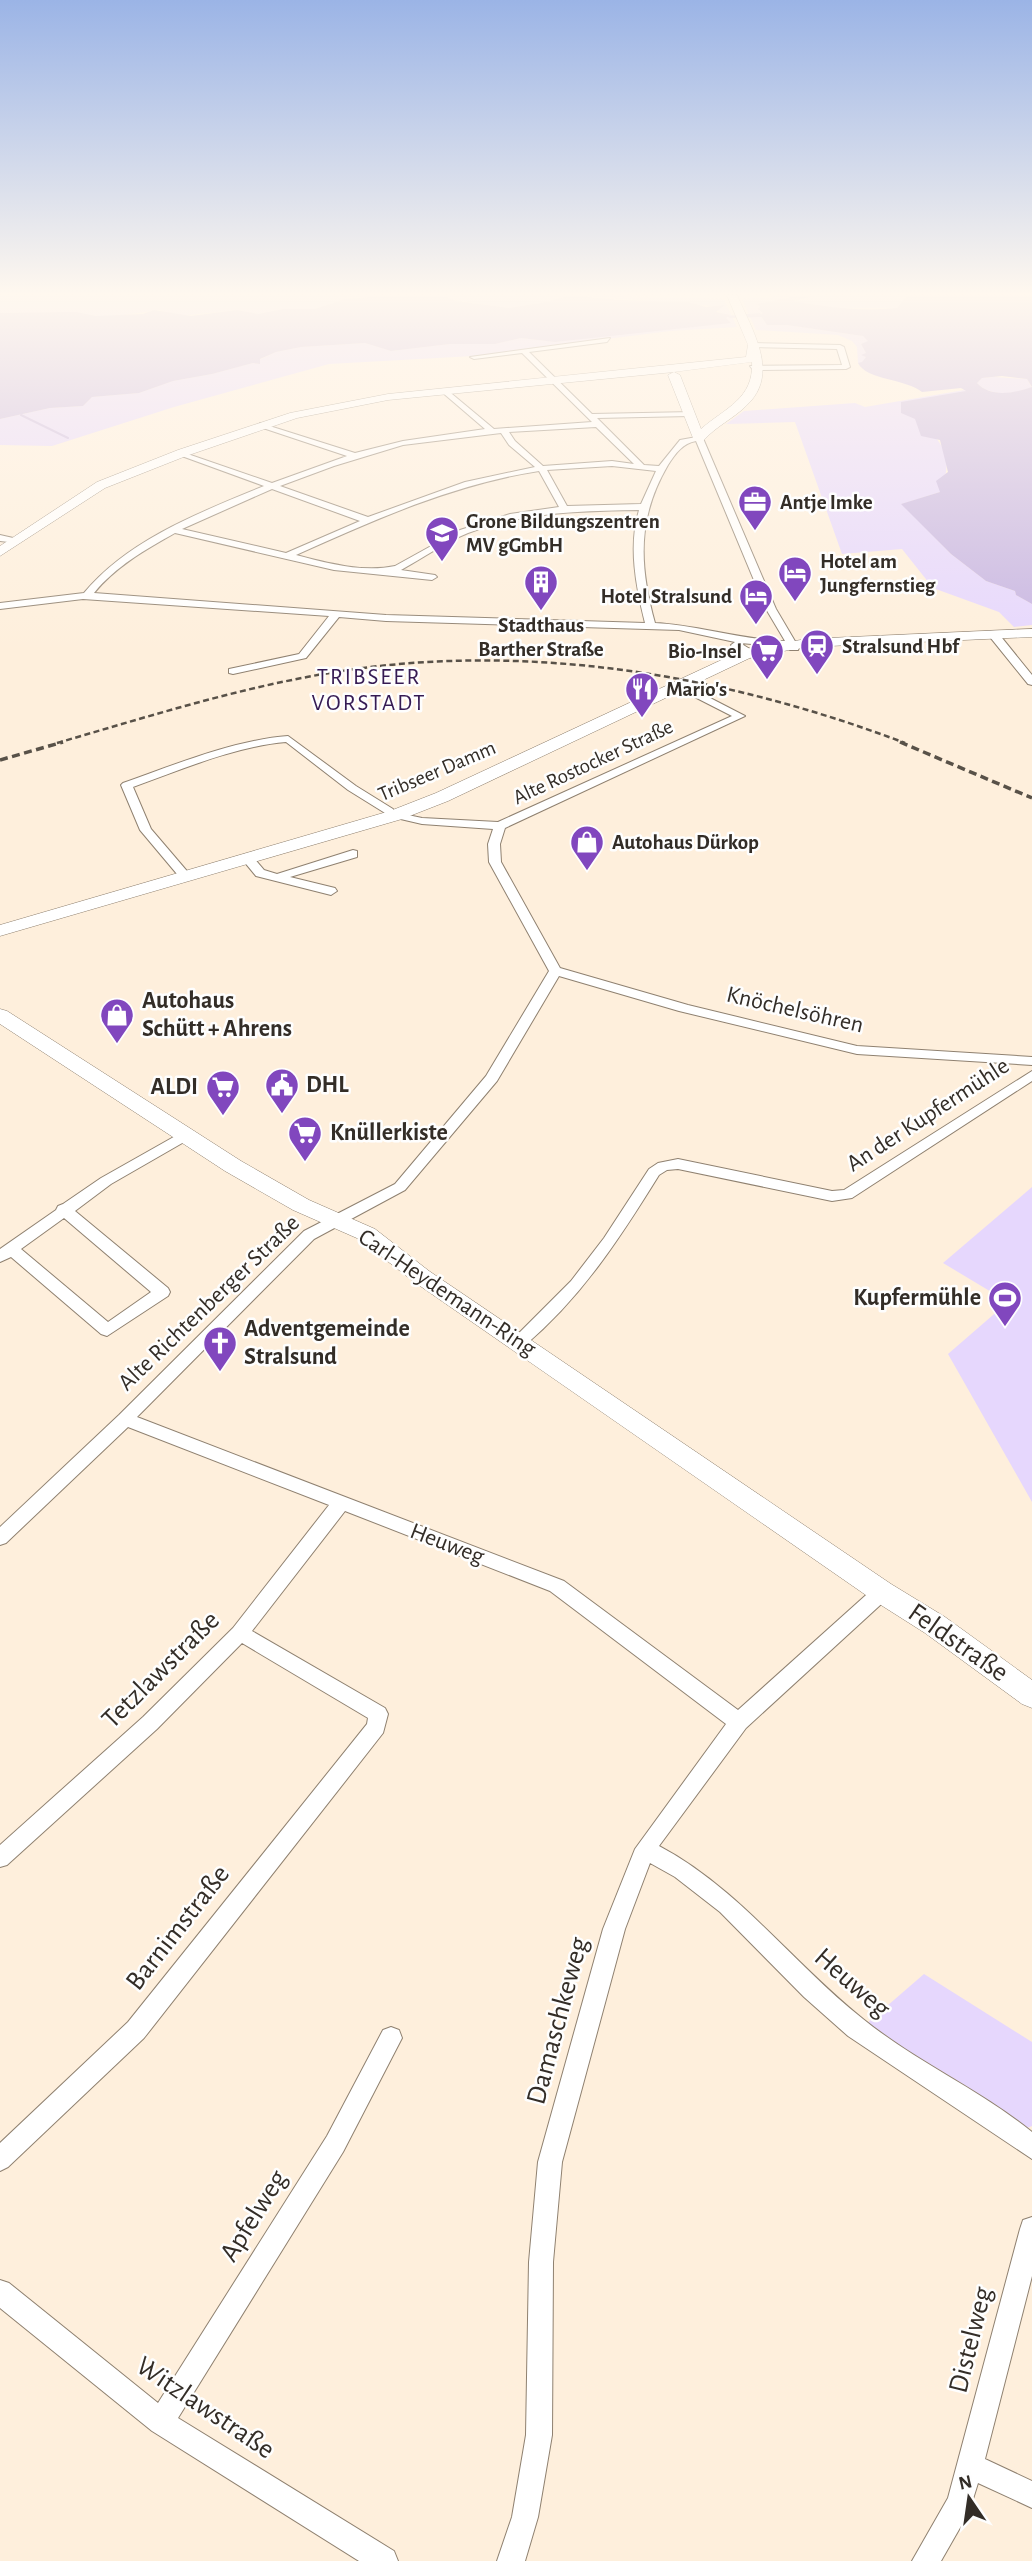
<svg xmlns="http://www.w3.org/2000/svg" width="1032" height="2561" viewBox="0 0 1032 2561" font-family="'Alegreya Sans',sans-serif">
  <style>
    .green { fill: #e6d7fd }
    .water { fill: #c7b5e2; fill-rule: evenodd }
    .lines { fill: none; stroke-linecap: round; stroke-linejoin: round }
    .stream { stroke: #c7b5e2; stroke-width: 2 }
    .canal { fill: #c7b5e2; fill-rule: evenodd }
    .minor-casing { stroke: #8f8170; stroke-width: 2 }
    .secondary-casing { stroke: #8f8170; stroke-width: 1 }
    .minor { fill: #fff; fill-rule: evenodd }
    .secondary { fill: #fff; fill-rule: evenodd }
    .rail-far1 { stroke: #585148; stroke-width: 2.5; stroke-dasharray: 6 3.5; stroke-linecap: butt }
    .rail { stroke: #585148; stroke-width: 3.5; stroke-dasharray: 8 4.5; stroke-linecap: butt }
    .labels { text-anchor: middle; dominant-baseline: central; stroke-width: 5; stroke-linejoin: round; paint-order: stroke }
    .far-poi-label { font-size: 21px; font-weight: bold; fill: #332d27; stroke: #fefefe; text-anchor: start }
    .far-street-label { font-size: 21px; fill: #332d27; stroke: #fefefe }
    .far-quarter-label { font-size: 23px; letter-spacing: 2px; fill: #361b53; stroke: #fefefe }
    .poi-label { font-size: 24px; font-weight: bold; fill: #332d27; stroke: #fefefe; text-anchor: start }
    .street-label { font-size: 24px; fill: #332d27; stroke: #fefefe }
    .near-street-label { font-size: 28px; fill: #332d27; stroke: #fefefe }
  </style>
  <rect width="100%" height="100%" fill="#feefdc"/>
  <!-- green -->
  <path class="green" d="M 0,295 L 394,295 L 345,299 L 314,309 L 283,309 L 258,314 L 237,310 L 180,316 L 159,310 C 140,312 119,317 99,316 C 66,314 34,312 0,313 Z
    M 420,295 L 570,295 L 546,302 L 509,308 Z
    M 573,295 L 724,299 L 737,327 L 670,331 L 473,356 L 329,364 L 174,407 L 52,446 L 0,445 L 0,419 L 50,408 L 83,406 L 92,397 L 139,393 L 173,381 L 212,374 L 253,363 L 259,364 L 259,360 L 276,352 L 301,347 L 365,343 L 391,351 L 450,344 L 495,344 L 521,338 L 555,342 L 727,321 L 714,306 Z
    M 775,295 L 790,295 L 789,298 L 760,306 L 763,313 L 760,315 L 767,325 L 787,325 L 863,336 L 868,339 L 868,342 L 861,344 L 866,353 L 862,355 L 866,357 L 862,363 L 858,363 L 857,347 L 852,341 L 838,335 L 756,330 L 742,299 L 772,297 Z
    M 803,295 L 908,295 L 897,308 L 827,308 L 792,302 L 809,297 Z
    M 994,377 L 1027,379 L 1032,388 C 1014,393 991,398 977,383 L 982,378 Z
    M 964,390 L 967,391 L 915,418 C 943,442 955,455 940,492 L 902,504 L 951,554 L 986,581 L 1015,591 L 1016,595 L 1032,604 L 1032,625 L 1014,627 L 999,612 L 933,588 L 902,549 L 842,554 L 795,422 L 726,424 L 744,411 L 855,403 L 865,407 Z
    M 1032,1187 L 1032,1502 L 948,1354 L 1008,1302 L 943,1263 Z
    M 924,1974 L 1032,2042 L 1032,2126 L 1025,2129 L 966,2086 L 865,2025 Z"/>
  <!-- water -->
  <path class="water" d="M 394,295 L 447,297 L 456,301 L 509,308 L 546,302 L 570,295 L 618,300 L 688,302 L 706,307 L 725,305 L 716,312 L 730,315 L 726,318 L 731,323 L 555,342 L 521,338 L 495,344 L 450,344 L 391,351 L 365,343 L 301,347 L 276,352 L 260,359 L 260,364 L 253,363 L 212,374 L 173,381 L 139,393 L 92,397 L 83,406 L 50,408 L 0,419 L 0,313 L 76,312 L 96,316 L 143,314 L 154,310 L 191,316 L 237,310 L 258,314 L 283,309 L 315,309 L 345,299 Z
    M 790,295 L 811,297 L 793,301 C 827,307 862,312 897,308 L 908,295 L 1032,295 L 1032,604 L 1016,595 L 1015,591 L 986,581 L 951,554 L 901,504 L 940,492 L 936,481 L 948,472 L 940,440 L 921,436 L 915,419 L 901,413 L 901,402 L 966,391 L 961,388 L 922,392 C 907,379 866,380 858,363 L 862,362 L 866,357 L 861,355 L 866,353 L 861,344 L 868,341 L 863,336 L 787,325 L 767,325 L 760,315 L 763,313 L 758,309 L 760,306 L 756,304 L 789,298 ZM 1002,376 L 1027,379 L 1032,387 C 1014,393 991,398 977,383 L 982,378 Z"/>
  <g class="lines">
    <!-- stream -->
    <path class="stream" d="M 21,415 L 68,438"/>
    <!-- canal -->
    <path class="canal" d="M 760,313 L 763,317 L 730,318 L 726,316 Z"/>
    <!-- minor casing -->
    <g class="minor-casing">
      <path id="minor" d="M 610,338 L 607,342 L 529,352 L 592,414 L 693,412 L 690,416 L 597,418 L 644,465 L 659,466 L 680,440 L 702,436 L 776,609 L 799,648 L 798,650 L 790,650 L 788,647 L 740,643 L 768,660 L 769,662 L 764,665 L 732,647 L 731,645 L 735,642 L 679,630 L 386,621 L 339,617 L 306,658 L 233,674 L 229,673 L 229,669 L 299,654 L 329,616 L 83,599 L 0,609 L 0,603 L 84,593 C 129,539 201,512 264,486 L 179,455 L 179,451 L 272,483 L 347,456 L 260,427 L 260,423 L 355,453 L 403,441 L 485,429 L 443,393 L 446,389 L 494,429 L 592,422 L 522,353 L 474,359 L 470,357 ZM 596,427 L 634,464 L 612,461 L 543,466 L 515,441 L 509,432 ZM 501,433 L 509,445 L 535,467 L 465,482 L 368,517 L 280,486 L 334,466 L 403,445 ZM 696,441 L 766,609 L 785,641 C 740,640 699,625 655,623 C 639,565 637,518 668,465 C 675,454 683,443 696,441 ZM 612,466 L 656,471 L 641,504 L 567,506 L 547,470 ZM 539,471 L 559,507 L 510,514 L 460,530 L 395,566 C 363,573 327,563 296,555 C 374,520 454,484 539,471 ZM 272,489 L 360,521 L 286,553 L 182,529 ZM 639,510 C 628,546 636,587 645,623 L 386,615 L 94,593 C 116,566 145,550 175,533 L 334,570 L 432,580 L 437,577 L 435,575 L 401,570 C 423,558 445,542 468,533 C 523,512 581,511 639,510 Z
        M 749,343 L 840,345 L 844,347 L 850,367 L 846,369 L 753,370 L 750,366 L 842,365 L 837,349 L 752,347 Z
        M 0,535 L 22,540 L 17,543 L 0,541 Z
        M 990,633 L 998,633 L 1032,675 L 1032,685 L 1028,684 L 990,637 Z
        M 683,684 L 745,716 L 505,828 L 500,844 L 501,862 L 560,968 L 688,1005 L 857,1046 L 1032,1057 L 1032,1065 L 857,1054 L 679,1011 L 559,976 L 497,1081 L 405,1190 L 314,1239 L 137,1417 L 564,1581 L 738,1710 L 875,1587 L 882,1585 L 889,1587 L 891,1592 L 889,1597 L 746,1728 L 659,1846 C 740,1889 792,1963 863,2019 C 916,2062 979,2089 1032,2132 L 1032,2159 L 848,2036 L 804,1997 L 720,1912 L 675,1877 L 650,1863 L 625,1929 L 562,2162 L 553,2262 L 552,2435 L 538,2517 L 525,2561 L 497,2561 L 512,2517 L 526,2435 L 529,2262 L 538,2162 L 603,1929 L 635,1849 L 726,1724 L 550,1591 L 345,1511 L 252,1631 L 385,1708 L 388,1714 L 383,1733 L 144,2038 L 8,2167 L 0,2171 L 0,2143 L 128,2022 L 367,1724 L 368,1718 L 242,1643 L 157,1729 L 7,1865 L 0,1867 L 0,1845 L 143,1717 L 233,1628 L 329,1505 L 128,1427 L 6,1543 L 0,1545 L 0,1527 L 119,1415 L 304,1231 L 395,1184 L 486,1076 L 549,971 L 489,862 L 488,844 L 493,829 L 422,824 L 392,817 L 391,814 L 385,813 L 348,790 L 286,742 C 236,746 180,770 133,787 L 151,829 L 192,877 L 186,881 L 182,880 L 140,830 L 121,785 L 123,783 C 174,765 234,740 288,736 L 356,786 L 393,809 L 394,812 L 422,818 L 498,822 L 732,716 L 679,689 L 678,687 Z
        M 353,850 L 357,851 L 357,857 L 290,877 L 335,888 L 337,891 L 331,895 L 256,876 L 242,859 L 244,856 L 252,856 L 264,870 L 277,874 Z
        M 1032,1071 L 1032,1081 L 852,1198 L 832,1201 L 678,1169 L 667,1170 L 659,1175 C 620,1238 581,1298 524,1346 L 512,1346 L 510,1342 L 571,1281 L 604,1238 L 649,1169 L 658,1163 L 678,1159 L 832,1191 L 844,1190 Z
        M 186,1130 L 193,1135 L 191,1138 L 111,1184 L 75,1211 L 168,1288 L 170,1292 L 168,1296 L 107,1336 L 101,1334 L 11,1257 L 0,1262 L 0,1249 L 56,1210 L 58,1206 L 63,1204 L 101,1178 ZM 64,1218 L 151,1292 L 108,1322 L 21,1249 Z
        M 391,2027 L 399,2030 L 402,2038 L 343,2152 L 178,2418 L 394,2551 L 398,2561 L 359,2561 L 152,2431 L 0,2308 L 0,2280 L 9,2283 L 158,2403 L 327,2136 L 383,2030 Z
        M 1032,2217 L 1032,2276 L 985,2459 L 1032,2481 L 1032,2508 L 978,2483 L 969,2512 L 941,2561 L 912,2561 L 948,2498 L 1020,2229 L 1023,2220 Z"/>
    </g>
    <!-- secondary casing -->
    <g class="secondary-casing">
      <path id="secondary" d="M 727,295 L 737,295 C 752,330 781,374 746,406 C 733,419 716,426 703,441 L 693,438 L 668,375 L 674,372 L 388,400 L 297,418 L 186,456 L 105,488 L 0,556 L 0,546 L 97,482 L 178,450 L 290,413 L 388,394 L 746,357 L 748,345 ZM 752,362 C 754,399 725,408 701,429 L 680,375 L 674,372 Z
        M 1032,629 L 1032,637 L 807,647 L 754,656 L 448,801 L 402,819 L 0,936 L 0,925 L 390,811 L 436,793 L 745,649 L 807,639 Z
        M 0,1009 L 7,1011 L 241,1161 L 309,1200 L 375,1229 L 429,1271 L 891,1584 L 945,1617 L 1032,1680 L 1032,1708 L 1022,1704 L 925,1633 L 873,1600 L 413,1281 L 359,1239 L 293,1210 L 225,1171 L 0,1024 Z"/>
    </g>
    <!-- minor -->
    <use href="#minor" class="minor"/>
    <!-- secondary -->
    <use href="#secondary" class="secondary"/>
    <!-- rail-far1 -->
    <path class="rail-far1" d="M 57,743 C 140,719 222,693 307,677 C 508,638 715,671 905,743"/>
    <!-- rail -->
    <path class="rail" d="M 900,742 L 1032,798
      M 0,760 L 63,742"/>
  </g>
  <!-- sky -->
  <linearGradient id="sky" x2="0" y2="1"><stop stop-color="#9bb4e6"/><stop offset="0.45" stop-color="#fff8ef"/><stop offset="1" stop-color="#fff8ef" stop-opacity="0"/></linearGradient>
  <rect width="1032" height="653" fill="url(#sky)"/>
  <!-- icons -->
  <defs>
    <g id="office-pin" transform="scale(1.75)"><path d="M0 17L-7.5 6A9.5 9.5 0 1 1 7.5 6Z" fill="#8147be" stroke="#fefefe"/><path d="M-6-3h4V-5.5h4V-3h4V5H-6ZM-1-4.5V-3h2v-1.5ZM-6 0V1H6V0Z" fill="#fff"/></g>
    <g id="school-pin" transform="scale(1.75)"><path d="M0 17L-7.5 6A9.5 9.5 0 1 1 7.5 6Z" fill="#8147be" stroke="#fefefe"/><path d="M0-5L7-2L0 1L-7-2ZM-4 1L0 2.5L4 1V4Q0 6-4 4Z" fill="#fff"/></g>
    <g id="hotel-pin" transform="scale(1.75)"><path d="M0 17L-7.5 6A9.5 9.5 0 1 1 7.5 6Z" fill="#8147be" stroke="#fefefe"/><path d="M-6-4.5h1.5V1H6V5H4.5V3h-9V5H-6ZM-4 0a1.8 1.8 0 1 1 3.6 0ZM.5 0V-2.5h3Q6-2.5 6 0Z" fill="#fff"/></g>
    <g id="building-pin" transform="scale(1.75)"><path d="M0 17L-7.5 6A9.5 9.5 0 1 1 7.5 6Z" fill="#8147be" stroke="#fefefe"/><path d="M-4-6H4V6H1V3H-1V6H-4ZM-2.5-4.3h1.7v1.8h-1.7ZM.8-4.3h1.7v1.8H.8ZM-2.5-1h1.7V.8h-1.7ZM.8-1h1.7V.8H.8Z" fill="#fff"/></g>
    <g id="station-pin" transform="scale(1.75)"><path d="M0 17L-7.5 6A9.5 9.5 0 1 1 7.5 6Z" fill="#8147be" stroke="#fefefe"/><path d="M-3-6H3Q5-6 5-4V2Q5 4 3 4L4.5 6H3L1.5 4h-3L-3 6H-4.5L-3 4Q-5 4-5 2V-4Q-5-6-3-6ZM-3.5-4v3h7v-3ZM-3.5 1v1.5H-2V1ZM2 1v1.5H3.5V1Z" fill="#fff"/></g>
    <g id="supermarket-pin" transform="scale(1.75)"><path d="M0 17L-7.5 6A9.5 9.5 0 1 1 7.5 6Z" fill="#8147be" stroke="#fefefe"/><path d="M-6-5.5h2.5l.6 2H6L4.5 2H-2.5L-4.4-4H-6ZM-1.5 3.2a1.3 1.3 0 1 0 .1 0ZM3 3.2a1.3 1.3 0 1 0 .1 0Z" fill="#fff"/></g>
    <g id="restaurant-pin" transform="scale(1.75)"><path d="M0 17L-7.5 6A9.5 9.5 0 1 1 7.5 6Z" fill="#8147be" stroke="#fefefe"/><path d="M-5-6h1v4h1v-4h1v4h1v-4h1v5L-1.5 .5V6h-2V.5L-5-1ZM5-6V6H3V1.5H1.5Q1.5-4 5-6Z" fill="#fff"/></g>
    <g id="shop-pin" transform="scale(1.75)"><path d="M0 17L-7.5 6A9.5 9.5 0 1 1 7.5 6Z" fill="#8147be" stroke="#fefefe"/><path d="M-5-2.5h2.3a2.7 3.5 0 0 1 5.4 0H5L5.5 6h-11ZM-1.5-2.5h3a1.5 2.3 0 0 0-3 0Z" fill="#fff"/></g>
    <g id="civic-pin" transform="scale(1.75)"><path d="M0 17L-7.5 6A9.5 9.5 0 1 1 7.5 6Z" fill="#8147be" stroke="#fefefe"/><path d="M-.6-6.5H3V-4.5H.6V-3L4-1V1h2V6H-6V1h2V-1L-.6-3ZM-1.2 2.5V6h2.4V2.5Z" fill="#fff"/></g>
    <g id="stadium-pin" transform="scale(1.75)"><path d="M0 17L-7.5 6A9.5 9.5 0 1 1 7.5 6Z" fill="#8147be" stroke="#fefefe"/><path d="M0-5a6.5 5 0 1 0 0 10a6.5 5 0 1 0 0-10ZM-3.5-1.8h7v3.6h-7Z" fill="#fff"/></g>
    <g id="church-pin" transform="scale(1.75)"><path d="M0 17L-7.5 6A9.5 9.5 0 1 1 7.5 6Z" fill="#8147be" stroke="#fefefe"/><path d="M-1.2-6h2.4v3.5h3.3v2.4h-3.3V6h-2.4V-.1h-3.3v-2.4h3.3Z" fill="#fff"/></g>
  </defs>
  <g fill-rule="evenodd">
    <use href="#office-pin" x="755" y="502"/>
    <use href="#school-pin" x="442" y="533"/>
    <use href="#hotel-pin" x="795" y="573"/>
    <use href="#building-pin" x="541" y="582"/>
    <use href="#hotel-pin" x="756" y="596"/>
    <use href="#station-pin" x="817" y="646"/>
    <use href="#supermarket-pin" x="767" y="651"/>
    <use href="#restaurant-pin" x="642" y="689"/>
    <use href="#shop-pin" x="587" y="842"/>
    <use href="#shop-pin" x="117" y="1015"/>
    <use href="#civic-pin" x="282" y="1085"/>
    <use href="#supermarket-pin" x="223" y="1087"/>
    <use href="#supermarket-pin" x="305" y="1133"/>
    <use href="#stadium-pin" x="1005" y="1298"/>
    <use href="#church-pin" x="220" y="1343"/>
  </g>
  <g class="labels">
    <!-- far-poi labels -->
    <g class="far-poi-label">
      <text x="780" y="502">Antje Imke</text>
      <text x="466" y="521">Grone Bildungszentren<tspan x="466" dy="24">MV gGmbH</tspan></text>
      <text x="820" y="561">Hotel am<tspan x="820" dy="24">Jungfernstieg</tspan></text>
      <text x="732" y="596" text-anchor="end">Hotel Stralsund</text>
      <text x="541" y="625" text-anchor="middle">Stadthaus<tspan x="541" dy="24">Barther Straße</tspan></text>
      <text x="842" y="646">Stralsund Hbf</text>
      <text x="742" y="651" text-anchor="end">Bio-Insel</text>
      <text x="666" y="689">Mario's</text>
      <text x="612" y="842">Autohaus Dürkop</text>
    </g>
    <!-- far-street labels -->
    <g class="far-street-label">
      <text transform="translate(593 762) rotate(-25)">Alte Rostocker Straße</text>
      <text transform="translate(437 771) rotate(-23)">Tribseer Damm</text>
    </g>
    <!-- far-quarter labels -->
    <g class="far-quarter-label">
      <text x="369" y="677">TRIBSEER<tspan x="369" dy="26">VORSTADT</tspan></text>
    </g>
    <!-- poi labels -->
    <g class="poi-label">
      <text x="142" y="1001">Autohaus<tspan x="142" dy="28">Schütt + Ahrens</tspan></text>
      <text x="306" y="1085">DHL</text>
      <text x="198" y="1087" text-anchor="end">ALDI</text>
      <text x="330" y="1133">Knüllerkiste</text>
      <text x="981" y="1298" text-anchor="end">Kupfermühle</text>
      <text x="244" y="1329">Adventgemeinde<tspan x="244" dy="28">Stralsund</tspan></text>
    </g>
    <!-- street labels -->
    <g class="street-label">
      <text transform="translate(795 1010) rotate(13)">Knöchelsöhren</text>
      <text transform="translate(928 1115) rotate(-33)">An der Kupfermühle</text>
      <text transform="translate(447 1293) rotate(34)">Carl-Heydemann-Ring</text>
      <text transform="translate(209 1303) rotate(-44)">Alte Richtenberger Straße</text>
      <text transform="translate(447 1544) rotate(21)">Heuweg</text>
    </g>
    <!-- near-street labels -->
    <g class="near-street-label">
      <text transform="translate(958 1643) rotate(35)">Feldstraße</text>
      <text transform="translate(161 1670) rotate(-45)">Tetzlawstraße</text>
      <text transform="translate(178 1928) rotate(-52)">Barnimstraße</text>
      <text transform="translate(852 1983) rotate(41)">Heuweg</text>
      <text transform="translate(558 2021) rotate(-75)">Damaschkeweg</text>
      <text transform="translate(254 2216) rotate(-58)">Apfelweg</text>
      <text transform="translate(971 2340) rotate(-76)">Distelweg</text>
      <text transform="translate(205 2408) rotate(34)">Witzlawstraße</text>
    </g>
  </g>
  <!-- north arrow -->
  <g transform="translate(969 2498) rotate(347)" stroke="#fefefe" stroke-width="5" paint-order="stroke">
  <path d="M0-5L12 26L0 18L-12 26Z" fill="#332d27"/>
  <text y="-10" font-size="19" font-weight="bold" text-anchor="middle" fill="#332d27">N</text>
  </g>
</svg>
